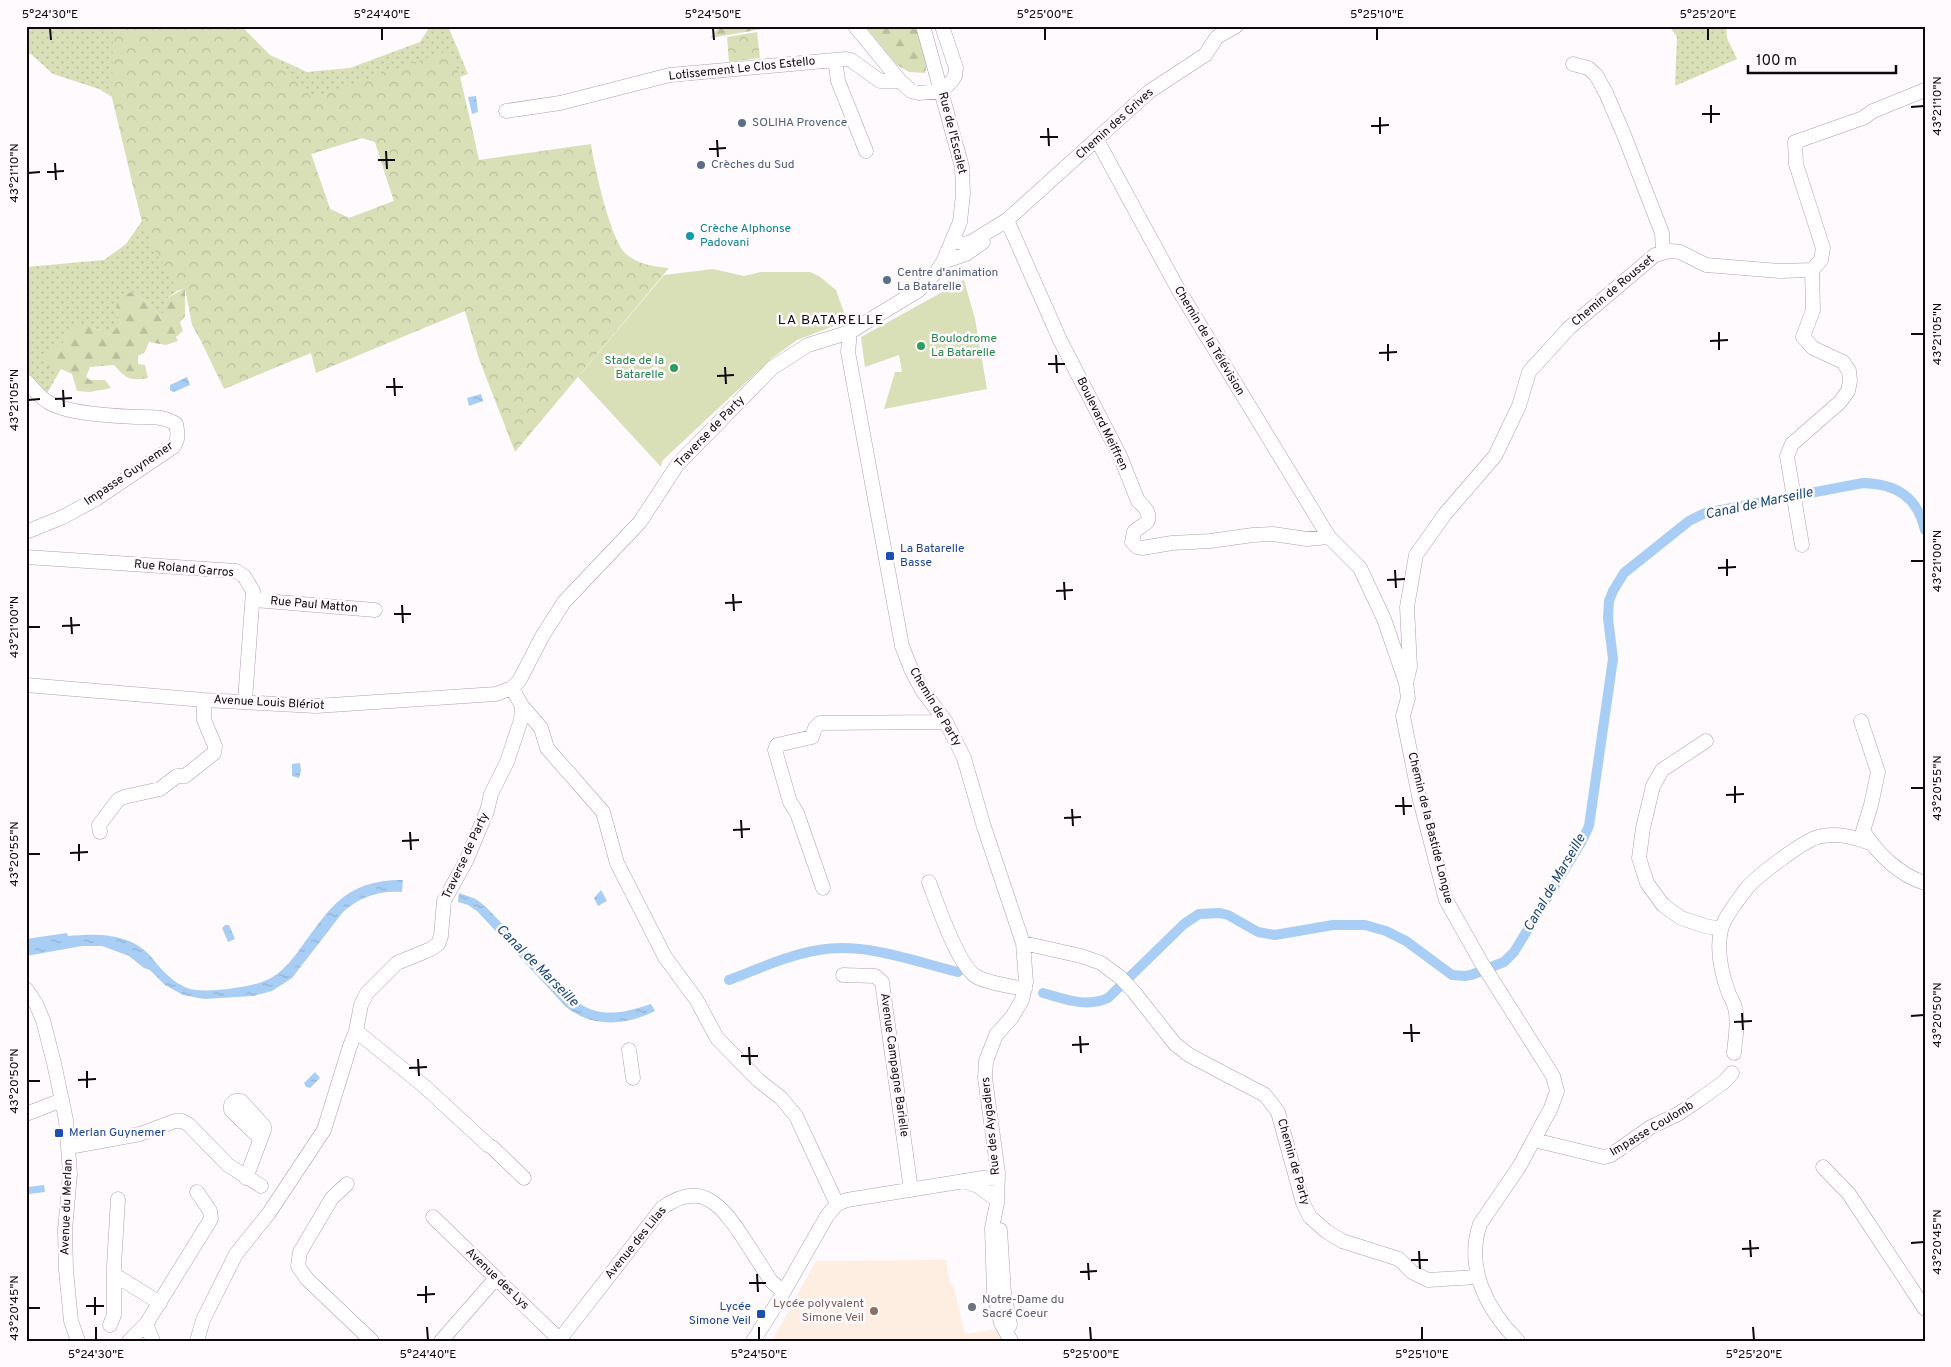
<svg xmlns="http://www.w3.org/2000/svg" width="1951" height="1367" viewBox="0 0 1951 1367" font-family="Overpass,sans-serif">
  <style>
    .education { fill: #feeee1 }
    .grass { fill: url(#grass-dots) }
    .forest { fill: url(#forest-firs) }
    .park { fill: url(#park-crowns); fill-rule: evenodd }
    .pitch { fill: #d9e0b7 }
    .water { fill: url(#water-ripples) }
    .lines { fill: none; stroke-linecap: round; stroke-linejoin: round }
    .canal { stroke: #a8cef5; stroke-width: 10 }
    .minor-casing { stroke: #b19eb2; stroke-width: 15 }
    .minor { stroke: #fff; stroke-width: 14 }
    .ticks { fill: none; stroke: #0f090f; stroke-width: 2 }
    .service-dot { fill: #5c6f8a; stroke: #fefafe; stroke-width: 2 }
    .culture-dot { fill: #0f9aa8; stroke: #fefafe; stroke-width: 2 }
    .leisure-dot { fill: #2e9e5b; stroke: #fefafe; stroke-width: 2 }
    .transit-dot { fill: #1a4fb4; stroke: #fefafe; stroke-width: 2 }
    .worship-dot { fill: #6b7280; stroke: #fefafe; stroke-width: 2 }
    .education-dot { fill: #8d6e63; stroke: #fefafe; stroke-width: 2 }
    .labels { text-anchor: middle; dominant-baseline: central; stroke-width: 5; stroke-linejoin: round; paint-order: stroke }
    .street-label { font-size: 12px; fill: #0f090f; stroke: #fefafe }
    .service-label { font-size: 12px; fill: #4e5e75; stroke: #fefafe; text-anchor: start }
    .culture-label { font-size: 12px; fill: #0d838f; stroke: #fefafe; text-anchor: start }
    .leisure-label { font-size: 12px; fill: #27864d; stroke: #fefafe; text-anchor: start }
    .transit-label { font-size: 12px; fill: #164399; stroke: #fefafe; text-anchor: start }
    .worship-label { font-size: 12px; fill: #5b616d; stroke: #fefafe; text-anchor: start }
    .education-label { font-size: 12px; fill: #785e54; stroke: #fefafe; text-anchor: end }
    .neighbourhood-label { font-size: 14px; letter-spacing: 1px; fill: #0f090f; stroke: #fefafe }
    .water-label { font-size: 14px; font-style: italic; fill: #194b78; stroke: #fefafe }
    .neatline { fill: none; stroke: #0f090f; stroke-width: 2 }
    .ticks-label { font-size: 12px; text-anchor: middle; fill: #0f090f }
  </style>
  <defs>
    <pattern id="grass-dots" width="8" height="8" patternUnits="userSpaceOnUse" patternTransform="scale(1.25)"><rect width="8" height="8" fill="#d9e0b7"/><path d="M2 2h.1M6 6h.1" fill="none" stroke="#b9bf9c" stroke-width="1.8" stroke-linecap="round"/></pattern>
    <pattern id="forest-firs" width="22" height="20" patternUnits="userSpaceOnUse" patternTransform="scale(1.25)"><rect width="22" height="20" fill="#d9e0b7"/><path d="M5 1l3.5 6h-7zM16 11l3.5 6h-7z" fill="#b9bf9c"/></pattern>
    <pattern id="park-crowns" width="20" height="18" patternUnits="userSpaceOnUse" patternTransform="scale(1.25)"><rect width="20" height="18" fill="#d9e0b7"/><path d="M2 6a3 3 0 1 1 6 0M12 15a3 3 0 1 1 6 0" fill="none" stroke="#b9bf9c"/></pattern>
    <pattern id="water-ripples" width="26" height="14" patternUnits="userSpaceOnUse" patternTransform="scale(1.25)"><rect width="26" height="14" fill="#a8cef5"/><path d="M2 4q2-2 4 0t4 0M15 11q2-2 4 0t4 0" fill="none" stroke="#8fb0d1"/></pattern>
  </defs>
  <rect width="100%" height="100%" fill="#fefafe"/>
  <!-- education -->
  <path class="education" d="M 946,1260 L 950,1284 L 953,1284 L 965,1334 L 997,1329 L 1002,1341 L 772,1341 L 816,1261 Z"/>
  <!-- grass -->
  <path class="grass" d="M 26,26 L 241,26 L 270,55 L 307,72 L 350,68 L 420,42 L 430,26 L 448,26 L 468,74 L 460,77 L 476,146 L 440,199 L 376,208 L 394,201 L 375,142 L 362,138 L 311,154 L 330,209 L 349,218 L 369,211 L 177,291 L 166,299 L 162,320 C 153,305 144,299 130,292 L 116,313 L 121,323 L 109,335 L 92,327 L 66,341 L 45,356 L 49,367 L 61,369 L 47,393 L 26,371 L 26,267 L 104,260 L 126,244 L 142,221 L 112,97 L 99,89 L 53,74 L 31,54 L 26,54 Z
    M 1669,26 L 1726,26 L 1727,38 L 1737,59 L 1675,86 L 1677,37 Z"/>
  <!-- forest -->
  <path class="forest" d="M 720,26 L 780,26 L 710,38 Z
    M 865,26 L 930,26 L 933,35 L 925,73 L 909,72 L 897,65 Z
    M 185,288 L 185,316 L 180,322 L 183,331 L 176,337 L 178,341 L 166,345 L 149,342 L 145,352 L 138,356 L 138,364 L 145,365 L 148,378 C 130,381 126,379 114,365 L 90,367 L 86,377 L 90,380 L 105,380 L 111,388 L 90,392 L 77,391 L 72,374 L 61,369 L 49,368 L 44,356 L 66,341 L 66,334 L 72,326 L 92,327 L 109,335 L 121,323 L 116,313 L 117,303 L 130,292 C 144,299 153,305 161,319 L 166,299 Z"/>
  <!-- park -->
  <path class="park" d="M 113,26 L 241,26 L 312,98 L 450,50 L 460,77 L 479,160 L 591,144 C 594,166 611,241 626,254 C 638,264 654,267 669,268 L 515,452 L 479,359 L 465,311 L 316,373 L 311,353 L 224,389 L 201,341 L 192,325 L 185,288 L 177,291 L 168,272 L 151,244 L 142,221 L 133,186 L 112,97 ZM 362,138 L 375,142 L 394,201 L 349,218 L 330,209 L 311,154 Z
    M 757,32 L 760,58 L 729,62 L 727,37 Z"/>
  <!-- pitch -->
  <path class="pitch" d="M 713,269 L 744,276 L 761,272 L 810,272 L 819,276 L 836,290 L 847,321 L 797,340 L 771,359 L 662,461 L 661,467 L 578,377 L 664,275 Z
    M 964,280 L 975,319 L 987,389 L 884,409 L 895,372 L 902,372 L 899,355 L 865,367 L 861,337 Z"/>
  <!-- water -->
  <path class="water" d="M 476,96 L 478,112 L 472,114 L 468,97 Z
    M 187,377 L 190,385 L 174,392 L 170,390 L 170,385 Z
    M 481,394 L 483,401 L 469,406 L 467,398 Z
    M 300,763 L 301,771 L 299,778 L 292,776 L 292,764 Z
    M 403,880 L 402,892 C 380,890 359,897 343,912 L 292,978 L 272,991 L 253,996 L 204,999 L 183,995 L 165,985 L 150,970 L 144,968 L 129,956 L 102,946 L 82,946 L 26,956 L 26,939 L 67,933 L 68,936 C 97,933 133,933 153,959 C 162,971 173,982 187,988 C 204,994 242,988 259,983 C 276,978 286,967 297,953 C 329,910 343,880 403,880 Z
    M 601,890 L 607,901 L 598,906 L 594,898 Z
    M 459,893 L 476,899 L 486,907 L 574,999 C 598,1020 624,1013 651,1004 L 655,1011 C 625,1026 593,1028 566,1007 L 477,911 L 468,905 L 458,902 Z
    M 225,925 L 229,925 L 235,939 L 228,942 L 222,928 Z
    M 315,1072 L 320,1078 L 310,1088 L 306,1087 L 304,1083 Z
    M 44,1185 L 45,1192 L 29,1194 L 28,1187 Z"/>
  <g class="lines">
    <!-- canal -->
    <path class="canal" d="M 729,980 C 758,969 788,955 819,950 C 865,942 913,961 958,972
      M 1043,993 C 1065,999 1086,1008 1108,998 L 1184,924 L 1199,914 L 1220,913 L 1228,915 L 1258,932 L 1275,935 L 1333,925 L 1365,925 L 1386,931 L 1406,941 L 1452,975 L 1465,976 L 1471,975 L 1504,962 L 1514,952 L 1582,841 L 1589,826 L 1613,659 L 1608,618 L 1609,601 L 1613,591 L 1624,573 L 1689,521 L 1705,513 L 1863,483 C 1896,484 1917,496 1925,530"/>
    <!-- minor casing -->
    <g class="minor-casing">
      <path id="minor" d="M 855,26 L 900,81
        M 835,60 L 838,81 L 866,151
        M 1573,64 L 1588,68 L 1596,75 L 1606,93 L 1624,135 L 1662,233 L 1663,252
        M 506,111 L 560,103 L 670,75 L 846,59 L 851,60 L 880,81 L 900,81 L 911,91 L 919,93 L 941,91 L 951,82 L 955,76 L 956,68 L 942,26
        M 1097,140 L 1178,289 L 1329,537
        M 1007,220 L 1060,340 L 1120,456 L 1138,501 C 1143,505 1152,514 1147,522 C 1143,526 1137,528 1134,532 L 1132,542 L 1137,547 L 1142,548 L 1172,543 L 1210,541 L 1253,535 L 1273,534 L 1307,539 L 1329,537 L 1360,568 L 1384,619 L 1406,683 L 1408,698 L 1403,716 L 1419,796 L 1446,900 L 1481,962 L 1553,1076 L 1557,1091 L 1551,1108 L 1519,1167 L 1480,1224 C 1465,1268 1487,1310 1518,1341
        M 952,241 L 966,244 L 973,241 L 1007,220 L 1150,91 L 1205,55 L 1217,37 L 1236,26
        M 943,262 L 966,254 L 983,242
        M 850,332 L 848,352 L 902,646 L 911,669 L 922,690 L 946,722 L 964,758 L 984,827 L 1023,943 L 1026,982 L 1022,1000 L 1012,1017 L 996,1035 L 986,1061 L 985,1078 L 998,1173 L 997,1203 L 992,1228 L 994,1293 L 1001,1323 L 1011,1341
        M 26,381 C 33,388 39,397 48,402 C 68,414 112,416 136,417 C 151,417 164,416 176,424 C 178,434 179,439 173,447 L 96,499 L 63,517 L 26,532
        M 1802,545 L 1787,456 L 1792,444 L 1840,402 L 1848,391 L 1850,381 L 1849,371 L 1843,362 L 1813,348 L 1803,337 L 1813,310 L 1812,270
        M 26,557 L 236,571 L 244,576 L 253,591 L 245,701
        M 253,600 L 375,610
        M 1407,679 L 1410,667 L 1407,607 L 1416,555 L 1445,514 L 1495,456 L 1519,406 L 1529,372 L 1569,328 L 1655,255 L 1670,251 L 1680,252 L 1706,265 L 1780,271 L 1812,270 L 1821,260 L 1823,248 L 1796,164 L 1795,142 L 1863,118 L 1873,111 L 1925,90
        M 26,685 L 204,700 L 316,706 L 496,694 L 512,688 L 519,681 L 543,635 L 564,602 L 640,522 L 678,464 L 772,368 L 808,345 L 850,332 L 919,290 L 937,271 L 943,262 L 960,222 L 963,194 L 962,167 L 923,26
        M 512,688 L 522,706 L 541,728 L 547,748 L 603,812 L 617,863 L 665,957 L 696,999 L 717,1038 L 758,1080 L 781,1098 L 796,1116 L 837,1204
        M 1861,721 L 1878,772 L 1871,805 L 1863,831 C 1877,853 1899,875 1925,883
        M 1706,741 L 1662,770 L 1653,786 L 1643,828 L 1639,858 L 1647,883 L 1663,905 L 1681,918 L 1705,926 L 1721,929
        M 100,832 L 99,825 L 118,800 L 124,797 L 160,789 L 177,776 L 185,776 L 214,753 L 215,746 L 204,720 L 204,700
        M 929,882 C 937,903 958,967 977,977 C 991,984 1010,986 1025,989
        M 823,888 L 797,813 L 790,802 L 775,750 L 777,745 L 812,737 L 815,728 L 820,723 L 946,722
        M 1023,943 L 1081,956 L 1101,963 L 1121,978 L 1134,992 L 1175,1044 L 1189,1055 L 1265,1095 L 1278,1112 L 1303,1203 L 1310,1217 L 1326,1231 L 1342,1241 L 1399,1259 L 1412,1272 L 1428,1280 L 1477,1277
        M 843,975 L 875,976 L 882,982 L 911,1190
        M 26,989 L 36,1004 L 43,1020 L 54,1063 L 66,1120 L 70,1174 L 65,1230 L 66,1270 L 71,1321 L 78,1341
        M 356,1031 L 424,1086 L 488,1145 L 493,1148 L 524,1178
        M 629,1050 L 633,1078
        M 1734,1053 C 1735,1039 1739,1022 1735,1008 C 1734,1003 1731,998 1729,994 C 1722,975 1716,951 1721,930 C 1723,920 1740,897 1747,888 C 1757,876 1803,841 1818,837 C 1836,832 1853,837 1870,843
        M 26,1114 L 62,1100
        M 1534,1140 L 1604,1157 L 1611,1155 L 1651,1127 L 1678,1114 L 1699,1100 L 1724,1082 L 1732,1073
        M 69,1147 L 140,1134 L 175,1121 L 182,1121 L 189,1125 L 228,1165 L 261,1186
        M 1823,1167 L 1849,1194 L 1925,1309
        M 246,1178 L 264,1130 L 264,1126 L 241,1101 L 235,1101 L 231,1105 L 231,1110 L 261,1139
        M 963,1181 L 978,1186 L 997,1200
        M 347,1184 L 332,1198 L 300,1252 L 298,1266 L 307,1279 L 372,1341
        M 433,1217 L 561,1341
        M 1000,1230 L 1004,1293 L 1010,1325
        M 115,1275 L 160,1303
        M 146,1324 L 153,1341
        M 110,1325 L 114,1315 L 114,1266 L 118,1199
        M 560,1339 L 662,1208 C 702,1179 722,1206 744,1239 C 753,1253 762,1267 771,1281 L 778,1287 L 785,1289
        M 129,1341 L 146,1324 L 211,1219 L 210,1211 L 197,1192
        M 197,1341 L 203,1320 L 236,1254 L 269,1213 L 324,1130 L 350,1046 L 356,1031 L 361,1005 L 367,993 L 397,963 L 431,949 L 438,944 L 441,936 L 444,901 L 466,861 L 487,811 L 491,794 L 507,762 L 521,720 L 522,706
        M 441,1341 L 496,1278
        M 753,1341 L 779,1300 L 827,1216 L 837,1204 L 847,1200 L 983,1178 L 997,1179"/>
    </g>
    <!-- minor -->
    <use href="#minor" class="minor"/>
  </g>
  <!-- ticks -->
  <path class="ticks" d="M 50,28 L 51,40M 382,28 L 382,40M 713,28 L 714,40M 1045,28 L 1045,40M 1377,28 L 1377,40M 1708,28 L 1708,40M 1711,105 L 1711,123M 1911,107 L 1924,106M 1702,114 L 1720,114M 1380,117 L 1380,134M 1371,126 L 1389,125M 1048,128 L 1049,146M 1040,137 L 1058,137M 717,140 L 718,157M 709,149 L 726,148M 386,151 L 387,169M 378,160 L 395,160M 55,163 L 56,180M 47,172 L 64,171M 28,173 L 40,172M 1719,332 L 1719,350M 1911,334 L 1924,334M 1710,341 L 1728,340M 1388,344 L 1388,361M 1379,353 L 1397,352M 1056,355 L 1057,373M 1048,364 L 1065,364M 725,367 L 726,384M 717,376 L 734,375M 394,378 L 395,396M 386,387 L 403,387M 63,390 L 64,407M 55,399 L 72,398M 28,400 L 40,399M 1727,559 L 1727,576M 1911,561 L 1924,561M 1718,568 L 1736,567M 1395,570 L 1396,588M 1387,580 L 1405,579M 1064,582 L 1065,600M 1056,591 L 1073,590M 733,594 L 734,611M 725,603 L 742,602M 402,605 L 403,623M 394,614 L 411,614M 71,617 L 72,634M 62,626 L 80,625M 28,627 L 40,627M 1735,786 L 1735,803M 1911,788 L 1924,788M 1726,795 L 1744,794M 1403,797 L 1404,815M 1395,806 L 1412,806M 1072,809 L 1073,826M 1064,818 L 1081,817M 741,820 L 742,838M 733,830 L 750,829M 410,832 L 411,850M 402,841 L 419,840M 79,844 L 79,861M 70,853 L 88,852M 28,854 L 40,854M 1742,1013 L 1743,1030M 1911,1016 L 1924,1015M 1734,1022 L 1752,1021M 1411,1024 L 1412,1042M 1403,1033 L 1420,1033M 1080,1036 L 1081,1053M 1072,1045 L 1089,1044M 749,1047 L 750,1065M 741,1056 L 758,1056M 418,1059 L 419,1076M 409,1068 L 427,1067M 87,1071 L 87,1088M 78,1080 L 96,1079M 28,1081 L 40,1081M 1750,1240 L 1751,1257M 1911,1243 L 1924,1242M 1742,1249 L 1759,1248M 1419,1251 L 1420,1269M 1411,1260 L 1428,1260M 1088,1263 L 1089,1280M 1080,1272 L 1097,1271M 757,1274 L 758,1292M 749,1283 L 766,1283M 426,1286 L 426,1303M 417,1295 L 435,1294M 95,1297 L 95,1315M 86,1306 L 104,1306M 28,1308 L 40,1308M 96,1327 L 96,1340M 427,1327 L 428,1340M 759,1327 L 759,1340M 1090,1327 L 1091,1340M 1422,1327 L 1422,1340M 1753,1327 L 1754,1340"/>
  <!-- markers -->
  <g class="service-dot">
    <circle cx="742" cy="123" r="5"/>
    <circle cx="701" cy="165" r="5"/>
    <circle cx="887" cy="280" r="5"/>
  </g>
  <circle class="culture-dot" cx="690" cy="236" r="5"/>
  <g class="leisure-dot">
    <circle cx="921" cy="346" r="5"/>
    <circle cx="674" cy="368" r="5"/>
  </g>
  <g class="transit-dot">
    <rect x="885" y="551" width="10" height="10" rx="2.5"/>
    <rect x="54" y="1128" width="10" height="10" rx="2.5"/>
    <rect x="756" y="1309" width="10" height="10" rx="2.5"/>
  </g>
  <circle class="worship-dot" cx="972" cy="1307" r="5"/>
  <circle class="education-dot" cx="874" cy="1311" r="5"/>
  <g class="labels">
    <!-- street labels -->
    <g class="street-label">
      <text transform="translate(742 69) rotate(-6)">Lotissement Le Clos Estello</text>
      <text transform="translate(1115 124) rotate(-42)">Chemin des Grives</text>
      <text transform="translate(952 133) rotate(76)">Rue de l'Escalet</text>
      <text transform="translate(1613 291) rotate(-40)">Chemin de Rousset</text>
      <text transform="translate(1209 341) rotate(59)">Chemin de la Télévision</text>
      <text transform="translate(1102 424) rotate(64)">Boulevard Meiffren</text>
      <text transform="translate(710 432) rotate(-46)">Traverse de Party</text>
      <text transform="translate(129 474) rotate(-34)">Impasse Guynemer</text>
      <text transform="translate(184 569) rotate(5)">Rue Roland Garros</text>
      <text transform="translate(314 605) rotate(5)">Rue Paul Matton</text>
      <text transform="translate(269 703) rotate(3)">Avenue Louis Blériot</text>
      <text transform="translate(935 707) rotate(59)">Chemin de Party</text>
      <text transform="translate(1430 828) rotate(76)">Chemin de la Bastide Longue</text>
      <text transform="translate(466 856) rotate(-65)">Traverse de Party</text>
      <text transform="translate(894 1065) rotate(82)">Avenue Campagne Barielle</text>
      <text transform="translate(991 1126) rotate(-96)">Rue des Aygadiers</text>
      <text transform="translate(1652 1129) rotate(-31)">Impasse Coulomb</text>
      <text transform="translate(1293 1162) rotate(74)">Chemin de Party</text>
      <text transform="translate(67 1207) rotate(-88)">Avenue du Merlan</text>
      <text transform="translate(636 1243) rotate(-51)">Avenue des Lilas</text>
      <text transform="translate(497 1279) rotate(44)">Avenue des Lys</text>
    </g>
    <!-- service labels -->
    <g class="service-label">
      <text x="752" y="123">SOLIHA Provence</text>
      <text x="711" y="165">Crèches du Sud</text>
      <text x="897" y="273">Centre d'animation<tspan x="897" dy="14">La Batarelle</tspan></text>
    </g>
    <!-- culture labels -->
    <g class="culture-label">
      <text x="700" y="229">Crèche Alphonse<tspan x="700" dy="14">Padovani</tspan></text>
    </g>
    <!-- leisure labels -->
    <g class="leisure-label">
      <text x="931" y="339">Boulodrome<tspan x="931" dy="14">La Batarelle</tspan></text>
      <text x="664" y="361" text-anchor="end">Stade de la<tspan x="664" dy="14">Batarelle</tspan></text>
    </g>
    <!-- transit labels -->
    <g class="transit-label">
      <text x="900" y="549">La Batarelle<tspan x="900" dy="14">Basse</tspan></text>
      <text x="69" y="1133">Merlan Guynemer</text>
      <text x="751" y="1307" text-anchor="end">Lycée<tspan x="751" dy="14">Simone Veil</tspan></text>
    </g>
    <!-- worship labels -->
    <g class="worship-label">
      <text x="982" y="1300">Notre-Dame du<tspan x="982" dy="14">Sacré Coeur</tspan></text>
    </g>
    <!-- education labels -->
    <g class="education-label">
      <text x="864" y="1304">Lycée polyvalent<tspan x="864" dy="14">Simone Veil</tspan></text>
    </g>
    <!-- neighbourhood labels -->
    <g class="neighbourhood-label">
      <text x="831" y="320">LA BATARELLE</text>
    </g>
    <!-- water labels -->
    <g class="water-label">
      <text transform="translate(1759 504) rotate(-12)">Canal de Marseille</text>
      <text transform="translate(1555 883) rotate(-60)">Canal de Marseille</text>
      <text transform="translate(537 966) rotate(45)">Canal de Marseille</text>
    </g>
  </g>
  <!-- border -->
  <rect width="1951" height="1367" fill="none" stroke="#fefafe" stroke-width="55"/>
  <!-- scale -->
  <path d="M1748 65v8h148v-8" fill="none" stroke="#0f090f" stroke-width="2.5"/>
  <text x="1756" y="65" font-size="15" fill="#0f090f" stroke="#fefafe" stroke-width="4" paint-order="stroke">100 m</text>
  <rect x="28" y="28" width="1896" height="1312" class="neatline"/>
  <g class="ticks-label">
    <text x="50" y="18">5°24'30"E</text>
    <text x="382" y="18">5°24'40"E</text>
    <text x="713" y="18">5°24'50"E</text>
    <text x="1045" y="18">5°25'00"E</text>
    <text x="1377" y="18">5°25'10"E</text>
    <text x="1708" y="18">5°25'20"E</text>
    <text transform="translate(1937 106) rotate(-90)" y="4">43°21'10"N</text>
    <text transform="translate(14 173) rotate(-90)" y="4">43°21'10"N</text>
    <text transform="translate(1937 334) rotate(-90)" y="4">43°21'05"N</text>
    <text transform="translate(14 400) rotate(-90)" y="4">43°21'05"N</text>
    <text transform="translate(1937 561) rotate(-90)" y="4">43°21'00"N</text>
    <text transform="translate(14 627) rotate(-90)" y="4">43°21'00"N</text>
    <text transform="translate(1937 788) rotate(-90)" y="4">43°20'55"N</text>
    <text transform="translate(14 854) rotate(-90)" y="4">43°20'55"N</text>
    <text transform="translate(1937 1015) rotate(-90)" y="4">43°20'50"N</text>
    <text transform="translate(14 1081) rotate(-90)" y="4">43°20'50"N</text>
    <text transform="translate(1937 1242) rotate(-90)" y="4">43°20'45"N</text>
    <text transform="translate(14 1308) rotate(-90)" y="4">43°20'45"N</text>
    <text x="96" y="1358">5°24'30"E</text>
    <text x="428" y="1358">5°24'40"E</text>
    <text x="759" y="1358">5°24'50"E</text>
    <text x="1091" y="1358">5°25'00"E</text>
    <text x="1422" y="1358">5°25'10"E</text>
    <text x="1754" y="1358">5°25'20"E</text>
  </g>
</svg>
